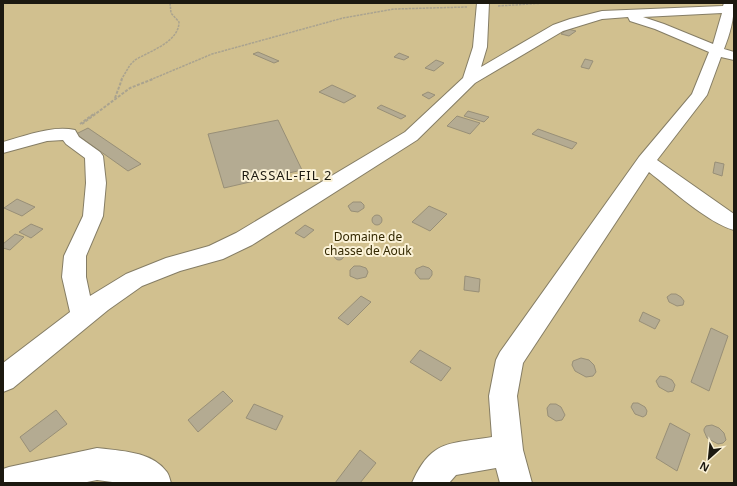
<svg xmlns="http://www.w3.org/2000/svg" width="737" height="486" viewBox="0 0 737 486" font-family="'Noto Sans',sans-serif">
  <style>
    .green { fill: #d1c08f }
    .building { fill: #b4ab92; stroke: #988f77 }
    .lines { fill: none; stroke-linecap: round; stroke-linejoin: round }
    .minor-casing { stroke: #857d65; stroke-width: 2 }
    .path-far1 { stroke: #aaa38f; stroke-width: 1.5; stroke-dasharray: 2.5 1; stroke-linecap: butt }
    .path { stroke: #aaa38f; stroke-width: 2; stroke-dasharray: 3 1.5; stroke-linecap: butt }
    .minor { fill: #fff; fill-rule: evenodd }
    .labels { text-anchor: middle; dominant-baseline: central; stroke-width: 4; stroke-linejoin: round; paint-order: stroke }
    .park-label { font-size: 12px; fill: #342902; stroke: #fbf2d7 }
    .neighbourhood-label { font-size: 13px; letter-spacing: 1px; fill: #1c1910; stroke: #fbf2d7 }
  </style>
  <rect width="100%" height="100%" fill="#ede4ca"/>
  <!-- green -->
  <path class="green" d="M 3,3 L 734,3 L 734,483 L 3,483 Z"/>
  <!-- building -->
  <path class="building" d="M 568,29 L 576,31 L 569,36 L 561,34 Z
    M 258,52 L 279,61 L 274,63 L 253,54 Z
    M 399,53 L 409,57 L 404,60 L 394,57 Z
    M 585,59 L 593,61 L 589,69 L 581,67 Z
    M 436,60 L 444,63 L 434,71 L 425,68 Z
    M 332,85 L 356,96 L 344,103 L 319,92 Z
    M 428,92 L 435,95 L 429,99 L 422,95 Z
    M 381,105 L 406,116 L 401,119 L 377,108 Z
    M 468,111 L 489,117 L 484,122 L 464,116 Z
    M 457,116 L 480,123 L 470,134 L 447,126 Z
    M 278,120 L 302,170 L 224,188 L 208,134 Z
    M 88,128 L 141,164 L 128,171 L 76,134 Z
    M 538,129 L 577,143 L 572,149 L 532,134 Z
    M 715,162 L 724,164 L 722,176 L 713,173 Z
    M 17,199 L 35,207 L 22,216 L 4,208 Z
    M 353,202 L 361,202 L 364,205 L 364,208 L 358,212 L 351,211 L 348,206 Z
    M 429,206 L 447,214 L 430,231 L 412,222 Z
    M372 220a5 5 0 1 1 10 0a5 5 0 1 1-10 0Z
    M 31,224 L 43,229 L 31,238 L 19,232 Z
    M 305,225 L 314,230 L 304,238 L 295,233 Z
    M 15,234 L 24,237 L 10,250 L 3,248 L 3,244 Z
    M334 255a5 5 0 1 1 10 0a5 5 0 1 1-10 0Z
    M 354,266 L 360,266 L 366,268 L 368,272 L 366,277 L 357,279 L 350,276 L 350,270 Z
    M 423,266 L 429,268 L 432,271 L 432,275 L 429,279 L 420,279 L 415,273 L 416,269 Z
    M 465,276 L 480,279 L 479,292 L 464,290 Z
    M 671,294 L 676,294 L 681,297 L 684,301 L 683,305 L 677,306 L 669,302 L 667,297 Z
    M 361,296 L 371,302 L 348,325 L 338,318 Z
    M 643,312 L 660,320 L 655,329 L 639,321 Z
    M 711,328 L 728,336 L 709,391 L 691,382 Z
    M 420,350 L 451,368 L 441,381 L 410,362 Z
    M 581,358 L 589,360 L 594,365 L 596,372 L 593,376 L 586,377 L 575,371 L 572,365 L 573,361 Z
    M 660,376 L 666,377 L 672,380 L 675,385 L 673,391 L 668,392 L 659,387 L 656,381 Z
    M 223,391 L 233,401 L 198,432 L 188,420 Z
    M 633,403 L 638,403 L 645,407 L 647,411 L 646,415 L 643,417 L 635,414 L 631,407 Z
    M 254,404 L 283,416 L 276,430 L 246,418 Z
    M 550,404 L 556,404 L 561,407 L 565,415 L 562,420 L 556,421 L 548,416 L 547,408 Z
    M 56,410 L 67,424 L 30,452 L 20,437 Z
    M 670,423 L 690,434 L 677,471 L 656,458 Z
    M 712,425 L 719,428 L 724,433 L 726,440 L 723,443 L 718,444 L 707,438 L 704,431 L 704,429 L 706,426 Z
    M 360,450 L 376,463 L 360,483 L 335,483 Z"/>
  <g class="lines">
    <!-- minor casing -->
    <g class="minor-casing">
      <path id="minor" d="M 477,3 L 489,3 L 487,47 L 481,67 L 553,25 L 570,19 L 602,11 L 723,6 L 724,3 L 734,3 C 734,19 730,34 724,49 L 734,52 L 734,60 L 721,57 L 707,95 L 657,160 L 734,214 L 734,230 C 708,223 671,189 649,172 L 523,363 L 517,396 L 523,450 L 532,483 L 500,483 L 496,468 L 456,475 L 449,483 L 412,483 C 417,471 425,457 436,450 C 448,441 477,440 492,437 L 489,396 L 496,360 L 500,352 L 639,157 L 692,94 L 709,52 L 655,29 L 630,21 L 628,17 L 602,19 L 563,31 L 475,83 L 417,140 L 252,245 L 223,259 L 180,271 L 142,286 L 108,310 L 13,388 L 3,392 L 3,363 L 70,312 L 62,277 L 64,256 L 83,216 L 86,183 L 85,158 L 66,144 L 63,140 L 47,141 L 3,153 L 3,142 C 25,136 52,125 75,130 L 79,137 L 100,152 L 103,156 L 106,183 L 103,216 L 86,256 L 86,277 L 90,296 L 126,274 L 166,258 L 209,246 L 236,233 L 405,132 L 463,78 L 473,47 ZM 722,13 L 713,44 L 664,24 L 643,17 Z
        M 97,448 C 120,451 151,451 166,471 C 169,474 170,480 171,483 L 120,483 L 97,480 L 82,483 L 3,483 L 3,469 L 9,467 Z"/>
    </g>
    <!-- path-far1 -->
    <path class="path-far1" d="M 498,6 L 545,3
      M 121,80 L 130,65 L 135,60 C 150,51 179,42 179,22 L 171,13 L 170,3
      M 150,80 L 212,54 L 343,18 L 394,9 L 467,7"/>
    <!-- path -->
    <path class="path" d="M 115,98 L 122,79
      M 80,124 L 95,113
      M 82,124 L 130,88 L 153,79"/>
    <!-- minor -->
    <use href="#minor" class="minor"/>
  </g>
  <g class="labels">
    <!-- park labels -->
    <g class="park-label">
      <text x="368" y="236">Domaine de<tspan x="368" dy="14">chasse de Aouk</tspan></text>
    </g>
    <!-- neighbourhood labels -->
    <g class="neighbourhood-label">
      <text x="287" y="175">RASSAL-FIL 2</text>
    </g>
  </g>
  <!-- border -->
  <rect width="737" height="486" fill="none" stroke="#1c1910" stroke-width="8"/>
  <!-- north arrow -->
  <g transform="translate(709 458) rotate(207)" stroke="#fbf2d7" stroke-width="3" paint-order="stroke">
  <path d="M0-3L7 15L0 10L-7 15Z" fill="#1c1910"/>
  <text y="-6" font-size="11" font-weight="bold" text-anchor="middle" fill="#1c1910">N</text>
  </g>
</svg>
